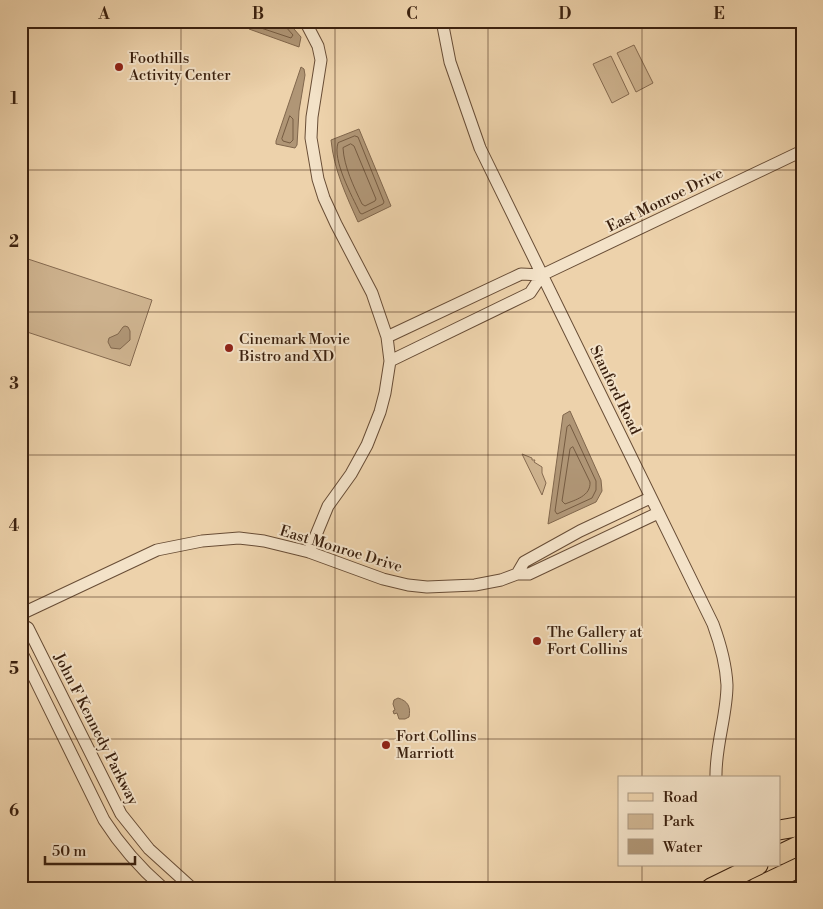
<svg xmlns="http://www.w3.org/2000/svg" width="823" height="909" viewBox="0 0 823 909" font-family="'Libre Bodoni',serif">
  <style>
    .green { fill: #cfb490; stroke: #856a50 }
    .water { fill: #b09676; stroke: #81674d }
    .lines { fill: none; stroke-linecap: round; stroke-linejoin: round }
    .shore { stroke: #765c42; stroke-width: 1 }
    .street-casing { stroke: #684d36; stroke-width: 13 }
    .primary-casing { stroke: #3b210f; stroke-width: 21 }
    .street { stroke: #f3e2c8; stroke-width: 11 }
    .primary { stroke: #edd2ab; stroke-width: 19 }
    .grid { fill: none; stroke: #3b210f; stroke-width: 1; stroke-opacity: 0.55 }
    .poi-dot { fill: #8f2418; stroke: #f3e2c8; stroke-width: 2 }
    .labels { text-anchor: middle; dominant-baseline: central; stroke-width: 4; stroke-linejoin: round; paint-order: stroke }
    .poi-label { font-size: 15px; fill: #3b210f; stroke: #f3e2c8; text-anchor: start }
    .street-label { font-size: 15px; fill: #3b210f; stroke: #f3e2c8 }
    .neatline { fill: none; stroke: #3b210f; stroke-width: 2 }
    .grid-label { font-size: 16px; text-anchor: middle; font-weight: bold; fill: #3b210f }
  </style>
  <rect width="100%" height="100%" fill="#edd2ab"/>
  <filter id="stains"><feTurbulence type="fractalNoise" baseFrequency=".004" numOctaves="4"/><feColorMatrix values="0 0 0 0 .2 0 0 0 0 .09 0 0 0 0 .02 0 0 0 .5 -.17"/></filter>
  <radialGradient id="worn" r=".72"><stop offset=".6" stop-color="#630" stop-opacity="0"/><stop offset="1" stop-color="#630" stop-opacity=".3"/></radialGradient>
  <!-- green -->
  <path class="green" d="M 634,45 L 653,83 L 636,92 L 617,53 Z
    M 611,56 L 629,94 L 612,103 L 593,64 Z
    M 25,258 L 152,300 L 130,366 L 21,330 L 21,269 Z
    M 522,454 L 532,458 L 532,460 L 535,460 L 534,462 L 542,467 L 542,473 L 546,483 L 542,495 Z"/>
  <!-- water -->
  <path class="water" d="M 249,21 L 287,21 L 301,37 L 299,47 L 249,29 L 248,25 Z
    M 301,67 L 304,69 L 305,75 L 299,111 L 297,145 L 295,148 L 276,144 L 276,141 Z
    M 359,129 L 391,206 L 358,222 C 346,195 334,170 331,140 Z
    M 125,326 L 128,327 L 130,331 L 130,340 L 120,349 L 111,348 L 108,342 L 109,338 L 118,334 L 123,327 Z
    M 570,411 L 601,480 L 602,491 L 596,502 L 548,524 L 563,415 Z
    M 398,698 C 408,701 411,707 409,717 L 405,719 L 399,719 L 397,713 L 394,714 L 393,711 L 395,710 L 393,704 L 394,700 Z"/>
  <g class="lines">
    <!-- shore -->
    <path class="shore" d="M 254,21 L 255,26 L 291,38 L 293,35 L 285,26 L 284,21
      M 290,116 L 293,119 L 293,140 L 290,143 L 283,141 L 282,139 Z
      M 355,136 L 358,137 L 384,202 L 383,204 L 362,214 L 360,213 C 352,196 332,160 338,143 Z
      M 351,144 L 354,146 L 376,199 L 375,201 L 365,206 L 362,204 C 354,187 344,167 343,148 Z
      M 570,425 L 596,481 L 596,490 L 592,498 L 557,514 L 555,511 L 567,427 Z
      M 573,447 L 590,482 C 591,496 575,500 565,504 L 562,501 L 570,449 Z"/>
    <!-- street casing -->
    <g class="street-casing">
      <path id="street" d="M 305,21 L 318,46 L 321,60 L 312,117 L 311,138 L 318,179 L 324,198 L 336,224 L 372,293 L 387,337 L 390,361 L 385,393 L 380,412 L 367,445 L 351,474 L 328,506 L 309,552
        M 442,21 L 450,62 L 480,148 L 713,624 C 720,643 726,664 727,685 C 727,716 715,746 716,778
        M 387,337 L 521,274 L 542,275 L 802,151
        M 390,361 L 530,293 L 542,275
        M 517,574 L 524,562 L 580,531 L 650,498
        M 21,614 L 157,550 L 202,541 L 239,538 L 264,541 L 309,552 L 383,579 L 408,585 L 427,587 L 475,585 L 501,580 L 517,574 L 529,574 L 658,513
        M 21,624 L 28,628 L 121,814 L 149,849 L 192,888
        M 21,651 L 104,820 C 120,845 140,868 163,888"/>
    </g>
    <!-- primary casing -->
    <g class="primary-casing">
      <path id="primary" d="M 779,830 L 802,826
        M 779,855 L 802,844
        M 711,888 L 758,865
        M 756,888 L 802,866"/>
    </g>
    <!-- street -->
    <use href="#street" class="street"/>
    <!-- primary -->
    <use href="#primary" class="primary"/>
  </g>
  <!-- grid -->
  <path class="grid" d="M 181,21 L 181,888M 335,21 L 335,888M 488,21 L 488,888M 642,21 L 642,778M 21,170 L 802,170M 21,312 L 802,312M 21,455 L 802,455M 21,597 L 802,597M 21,739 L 802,739M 642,865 L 642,888"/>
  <!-- markers -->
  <g class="poi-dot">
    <circle cx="119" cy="67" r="5"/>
    <circle cx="229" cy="348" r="5"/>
    <circle cx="537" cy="641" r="5"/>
    <circle cx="386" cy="745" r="5"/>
  </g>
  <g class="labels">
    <!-- poi labels -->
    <g class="poi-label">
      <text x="129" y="58">Foothills<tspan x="129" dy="17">Activity Center</tspan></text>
      <text x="239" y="339">Cinemark Movie<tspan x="239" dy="17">Bistro and XD</tspan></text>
      <text x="547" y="632">The Gallery at<tspan x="547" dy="17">Fort Collins</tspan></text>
      <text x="396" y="736">Fort Collins<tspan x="396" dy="17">Marriott</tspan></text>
    </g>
    <!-- street labels -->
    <g class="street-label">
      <text transform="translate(665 200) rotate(-26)">East Monroe Drive</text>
      <text transform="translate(615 390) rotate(64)">Stanford Road</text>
      <text transform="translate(341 549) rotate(17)">East Monroe Drive</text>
      <text transform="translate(96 729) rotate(63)">John F Kennedy Parkway</text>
    </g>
  </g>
  <!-- margin -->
  <rect width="823" height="909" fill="none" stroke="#edd2ab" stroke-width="55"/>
  <!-- legend -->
  <rect x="618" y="776" width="162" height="90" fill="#f3e2c8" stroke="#a9957e"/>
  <rect x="628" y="793" width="25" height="8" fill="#edd2ab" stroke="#a9957e"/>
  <text x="663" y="802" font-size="15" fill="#3b210f">Road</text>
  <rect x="628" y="814" width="25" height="15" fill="#cfb490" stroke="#a9957e"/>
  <text x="663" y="826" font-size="15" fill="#3b210f">Park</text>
  <rect x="628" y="839" width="25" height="15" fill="#b09676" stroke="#a9957e"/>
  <text x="663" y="852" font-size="15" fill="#3b210f">Water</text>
  <!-- scale -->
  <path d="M45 856v8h90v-8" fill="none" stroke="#3b210f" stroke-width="2.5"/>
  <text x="52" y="856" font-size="15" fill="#3b210f" stroke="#f3e2c8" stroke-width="4" paint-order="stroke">50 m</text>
  <rect x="28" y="28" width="768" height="854" class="neatline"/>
  <g class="grid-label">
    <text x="104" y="19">A</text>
    <text x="258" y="19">B</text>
    <text x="412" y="19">C</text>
    <text x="565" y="19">D</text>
    <text x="719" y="19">E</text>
    <text x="14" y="104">1</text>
    <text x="14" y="247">2</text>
    <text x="14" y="389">3</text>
    <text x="14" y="531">4</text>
    <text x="14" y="674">5</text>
    <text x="14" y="816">6</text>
  </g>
  <rect width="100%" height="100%" filter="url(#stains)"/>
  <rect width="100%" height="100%" fill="url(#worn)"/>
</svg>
